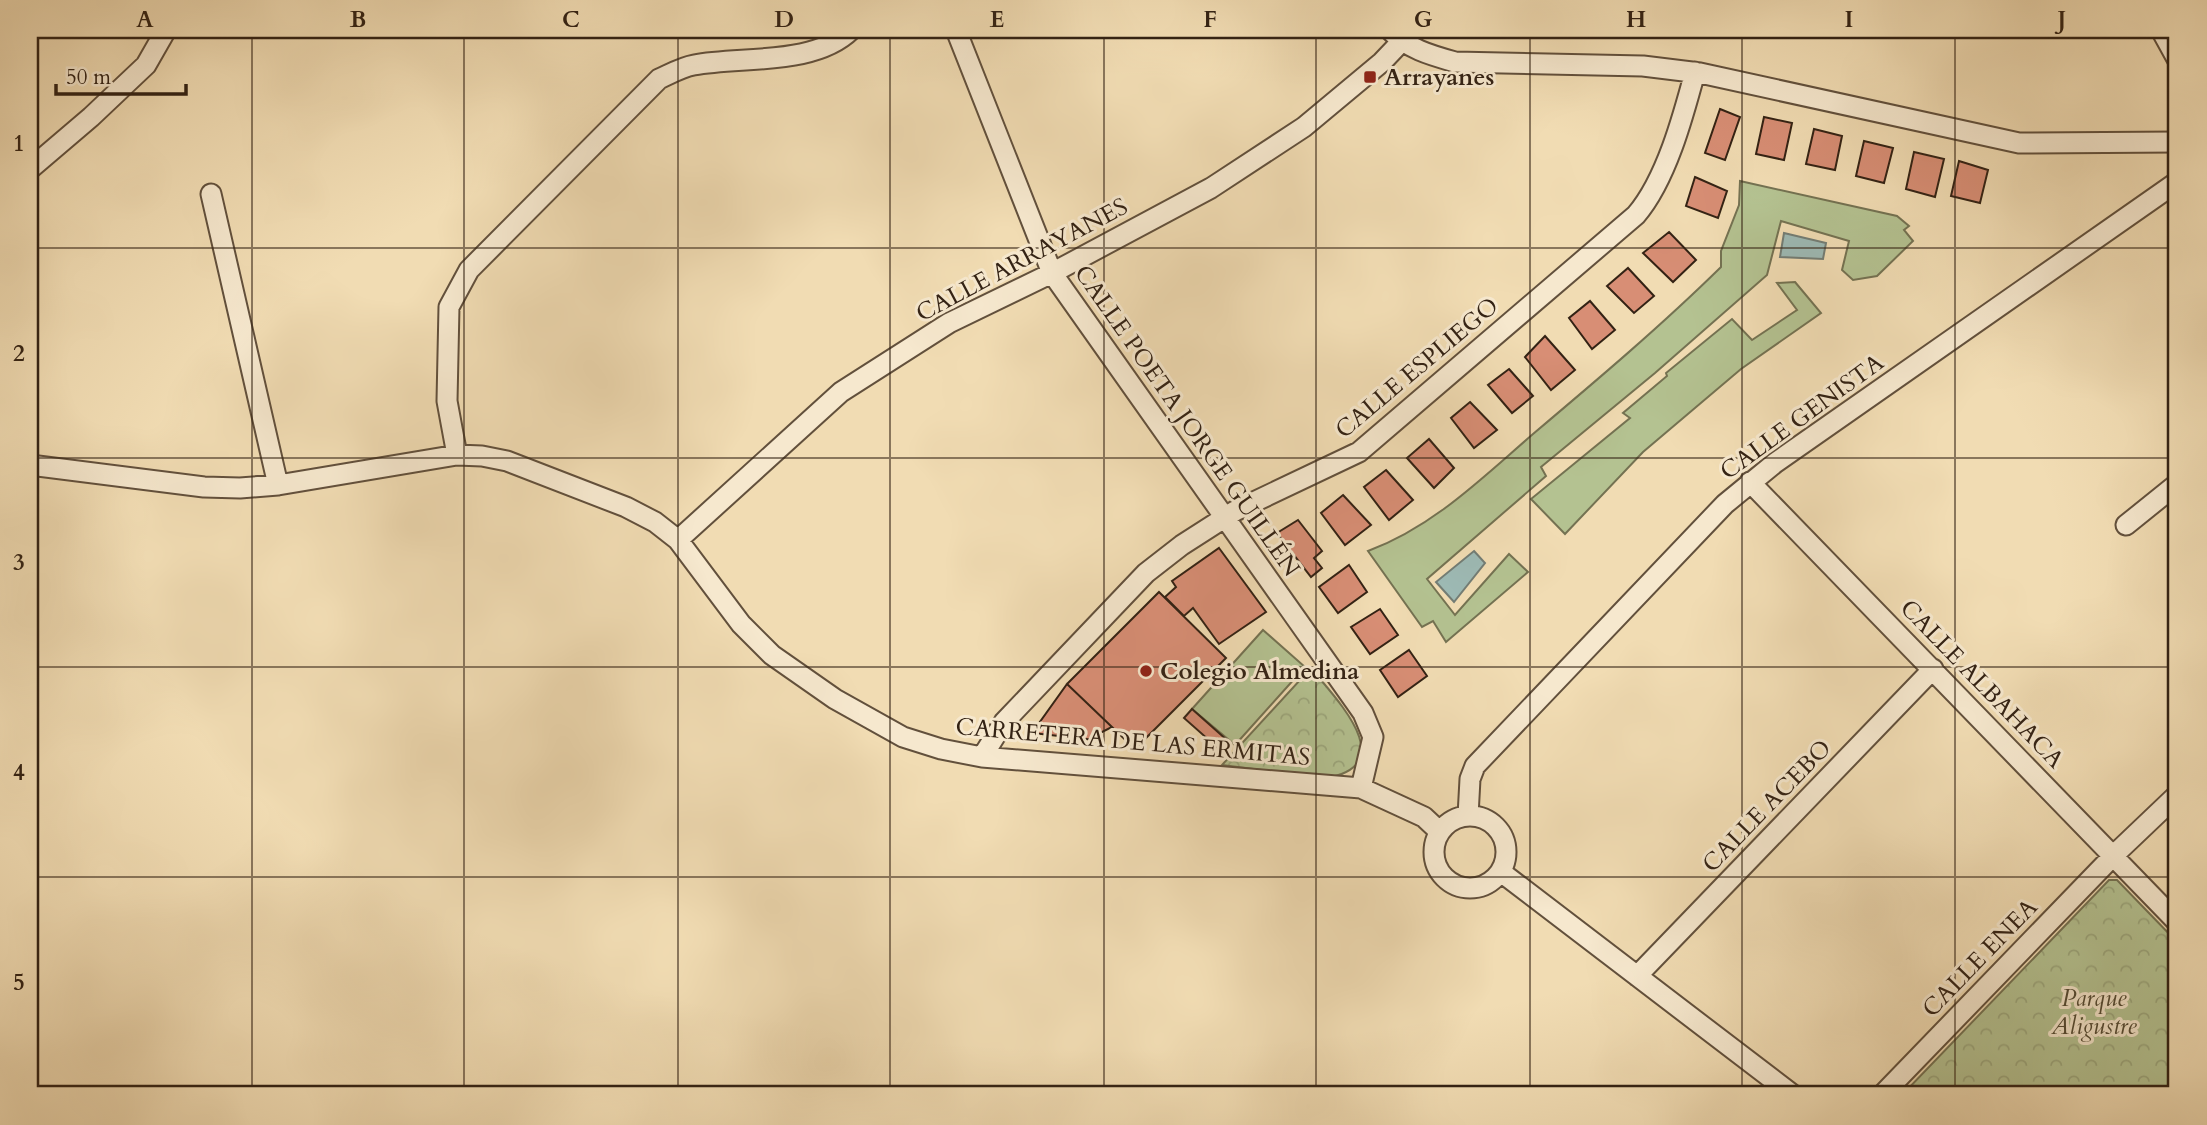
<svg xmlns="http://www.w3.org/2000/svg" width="2207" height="1125" viewBox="0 0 2207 1125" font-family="Cardo,serif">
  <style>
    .green { fill: #b4c291; stroke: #747252; stroke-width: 2 }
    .park { fill: url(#park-crowns); stroke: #747252; stroke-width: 2 }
    .water { fill: #9dbab5; stroke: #737d75; stroke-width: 2 }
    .building { fill: #d88e75; stroke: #332214; stroke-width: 2 }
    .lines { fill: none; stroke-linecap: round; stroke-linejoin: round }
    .minor-casing { stroke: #62503c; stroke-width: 23 }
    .minor { stroke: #f6e8ce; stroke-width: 19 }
    .grid { fill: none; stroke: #332214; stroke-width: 2; stroke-opacity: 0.55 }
    .poi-dot { fill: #8f2418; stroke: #f6e8ce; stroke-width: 2.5 }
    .labels { text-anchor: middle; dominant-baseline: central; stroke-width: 6; stroke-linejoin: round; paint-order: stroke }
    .poi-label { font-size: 24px; font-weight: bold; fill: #332214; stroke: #f6e8ce; text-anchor: start }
    .street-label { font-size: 24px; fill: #332214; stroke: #f6e8ce }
    .park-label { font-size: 24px; font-style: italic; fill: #534a33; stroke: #f6e8ce }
    .neatline { fill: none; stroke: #332214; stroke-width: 2.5 }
    .grid-label { font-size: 23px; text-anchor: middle; font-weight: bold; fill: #332214 }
  </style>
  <defs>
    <pattern id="park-crowns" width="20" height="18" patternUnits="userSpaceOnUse" patternTransform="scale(1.75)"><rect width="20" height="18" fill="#b4c291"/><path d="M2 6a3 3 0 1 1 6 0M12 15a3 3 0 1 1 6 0" fill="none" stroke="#9ba67c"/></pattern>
  </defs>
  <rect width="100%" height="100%" fill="#f1dcb3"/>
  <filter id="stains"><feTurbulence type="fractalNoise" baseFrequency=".00286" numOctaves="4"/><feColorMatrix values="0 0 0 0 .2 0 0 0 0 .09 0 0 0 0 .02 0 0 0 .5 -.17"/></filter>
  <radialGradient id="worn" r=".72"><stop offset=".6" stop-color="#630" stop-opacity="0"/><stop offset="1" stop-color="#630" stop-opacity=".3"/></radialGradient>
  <!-- green -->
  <path class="green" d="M 1740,181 L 1897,216 L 1909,226 L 1904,230 L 1913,241 L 1877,276 L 1853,280 L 1842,270 L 1849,241 L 1781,221 L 1767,275 L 1655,373 L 1541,467 L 1546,476 L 1427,579 L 1455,615 L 1509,554 L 1528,572 L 1446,642 L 1433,621 L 1422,627 L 1368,551 C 1433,527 1482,478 1533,434 C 1597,380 1661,326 1721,267 L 1721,251 L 1739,205 Z
    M 1795,282 L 1821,313 L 1741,369 L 1643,452 L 1565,534 L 1531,499 L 1630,418 L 1623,413 L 1667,376 L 1666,373 L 1732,319 L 1752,340 L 1797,310 L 1777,283 Z
    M 1263,630 L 1305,667 L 1235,745 L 1192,709 Z"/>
  <!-- park -->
  <path class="park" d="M 1311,668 C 1334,697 1403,765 1326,778 L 1222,765 Z
    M 2109,880 L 2117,880 L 2177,942 L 2177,1095 L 1902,1095 Z"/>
  <!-- water -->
  <path class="water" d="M 1784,233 L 1826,243 L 1823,259 L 1780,257 Z
    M 1474,551 L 1485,563 L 1454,602 L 1436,582 Z"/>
  <!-- building -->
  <path class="building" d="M 1720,109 L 1740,117 L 1725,160 L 1705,153 Z
    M 1764,117 L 1792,123 L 1784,160 L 1756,154 Z
    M 1814,129 L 1842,136 L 1835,170 L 1806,164 Z
    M 1864,141 L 1893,148 L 1884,183 L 1856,176 Z
    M 1914,152 L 1944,159 L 1935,197 L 1906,189 Z
    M 1959,161 L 1988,170 L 1980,203 L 1951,196 Z
    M 1695,177 L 1727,191 L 1718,218 L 1686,206 Z
    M 1669,232 L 1696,260 L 1673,282 L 1643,253 Z
    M 1628,268 L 1654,296 L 1634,313 L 1607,286 Z
    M 1590,301 L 1615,330 L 1592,349 L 1569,318 Z
    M 1545,336 L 1575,370 L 1551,390 L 1525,357 Z
    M 1509,369 L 1533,396 L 1512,413 L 1488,385 Z
    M 1470,402 L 1497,430 L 1474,448 L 1451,418 Z
    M 1429,439 L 1454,468 L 1434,488 L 1407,458 Z
    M 1386,470 L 1413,500 L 1389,520 L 1364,487 Z
    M 1343,495 L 1371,525 L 1345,545 L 1321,513 Z
    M 1298,520 L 1322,551 L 1314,558 L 1322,568 L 1311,577 L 1277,533 Z
    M 1219,548 L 1266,612 L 1219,644 L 1193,608 L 1184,616 L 1165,597 L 1176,587 L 1172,581 Z
    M 1349,565 L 1367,592 L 1338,613 L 1319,587 Z
    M 1159,592 L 1226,658 L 1135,749 L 1067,684 Z
    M 1380,609 L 1398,635 L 1370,654 L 1351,627 Z
    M 1409,650 L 1427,676 L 1398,697 L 1380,670 Z
    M 1067,684 L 1112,727 L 1094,736 L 1095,740 L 1032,733 Z
    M 1192,709 L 1228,741 L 1219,749 L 1184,718 Z"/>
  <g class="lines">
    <!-- minor casing -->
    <g class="minor-casing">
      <path id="minor" d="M 956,30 L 1052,273 L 1363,713 L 1373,737 L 1361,788
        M 1390,30 C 1408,49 1430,55 1455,62 L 1643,66 L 1700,73 L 2019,143 L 2177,142
        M 2161,30 L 2177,59
        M 30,169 L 91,117 L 146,65 L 166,30
        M 211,194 L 278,485
        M 457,455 L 447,401 L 449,307 L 469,270 L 659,79 C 670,74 682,67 694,65 C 742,56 814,66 851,30
        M 30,465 L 204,487 L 240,488 L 278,485 L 457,455 L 482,456 L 507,461 L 626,507 L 655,522 L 678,540 L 741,624 L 772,655 L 835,699 L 903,737 L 941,749 L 982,757 L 1361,788 L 1424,817 L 1440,832
        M 1750,482 L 2177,922
        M 2126,525 L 2177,484
        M 678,540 L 841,392 L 949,323 L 1052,273 L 1211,188 L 1304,127 L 1382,62 L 1401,42
        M 982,757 L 1004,722 L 1146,573 L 1182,545 L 1235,511 L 1359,452 L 1636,215 C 1666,180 1683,117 1695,72
        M 1468,816 L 1470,779 L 1475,766 L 1725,504 L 1775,463 L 2177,182
        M1434 852a36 36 0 1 1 72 0a36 36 0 1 1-72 0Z
        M 1501,872 L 1793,1095
        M 1637,976 L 1933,669
        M 1882,1095 L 2114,855 L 2177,795"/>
    </g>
    <!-- minor -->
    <use href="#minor" class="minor"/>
  </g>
  <!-- grid -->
  <path class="grid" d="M 252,30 L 252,1095M 464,30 L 464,1095M 678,30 L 678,1095M 890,30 L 890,1095M 1104,30 L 1104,1095M 1316,30 L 1316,1095M 1530,30 L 1530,1095M 1742,30 L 1742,1095M 1955,30 L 1955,1095M 30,248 L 2177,248M 30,458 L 2177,458M 30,667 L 2177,667M 30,877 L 2177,877"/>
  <!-- markers -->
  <g class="poi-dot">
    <rect x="1363" y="70" width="14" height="14" rx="3.5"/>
    <circle cx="1146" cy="671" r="7"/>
  </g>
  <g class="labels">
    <!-- poi labels -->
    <g class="poi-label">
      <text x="1384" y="77">Arrayanes</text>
      <text x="1160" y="671">Colegio Almedina</text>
    </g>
    <!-- street labels -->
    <g class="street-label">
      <text transform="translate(1022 260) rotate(-28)">CALLE ARRAYANES</text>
      <text transform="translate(1417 368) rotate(-40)">CALLE ESPLIEGO</text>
      <text transform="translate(1802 417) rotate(-36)">CALLE GENISTA</text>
      <text transform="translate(1187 421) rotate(55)">CALLE POETA JORGE GUILLÉN</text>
      <text transform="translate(1982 684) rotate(46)">CALLE ALBAHACA</text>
      <text transform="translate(1133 742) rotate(5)">CARRETERA DE LAS ERMITAS</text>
      <text transform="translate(1767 806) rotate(-46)">CALLE ACEBO</text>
      <text transform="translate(1980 958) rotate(-46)">CALLE ENEA</text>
    </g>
    <!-- park labels -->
    <g class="park-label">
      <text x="2094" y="998">Parque<tspan x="2094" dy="28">Aligustre</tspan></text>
    </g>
  </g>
  <!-- margin -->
  <rect width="2207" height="1125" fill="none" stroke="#f1dcb3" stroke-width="77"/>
  <!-- scale -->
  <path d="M56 84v10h130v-10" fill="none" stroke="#332214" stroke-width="3.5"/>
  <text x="66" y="84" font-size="21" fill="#332214" stroke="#f6e8ce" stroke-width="5" paint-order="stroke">50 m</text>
  <rect x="38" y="38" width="2130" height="1048" class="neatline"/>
  <g class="grid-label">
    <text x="145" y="27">A</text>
    <text x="358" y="27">B</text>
    <text x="571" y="27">C</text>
    <text x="784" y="27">D</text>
    <text x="997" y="27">E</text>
    <text x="1210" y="27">F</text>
    <text x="1423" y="27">G</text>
    <text x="1636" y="27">H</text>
    <text x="1849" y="27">I</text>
    <text x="2062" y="27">J</text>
    <text x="19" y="151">1</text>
    <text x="19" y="361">2</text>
    <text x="19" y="570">3</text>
    <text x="19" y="780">4</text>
    <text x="19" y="990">5</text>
  </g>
  <rect width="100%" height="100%" filter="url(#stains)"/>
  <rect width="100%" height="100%" fill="url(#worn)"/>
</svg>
